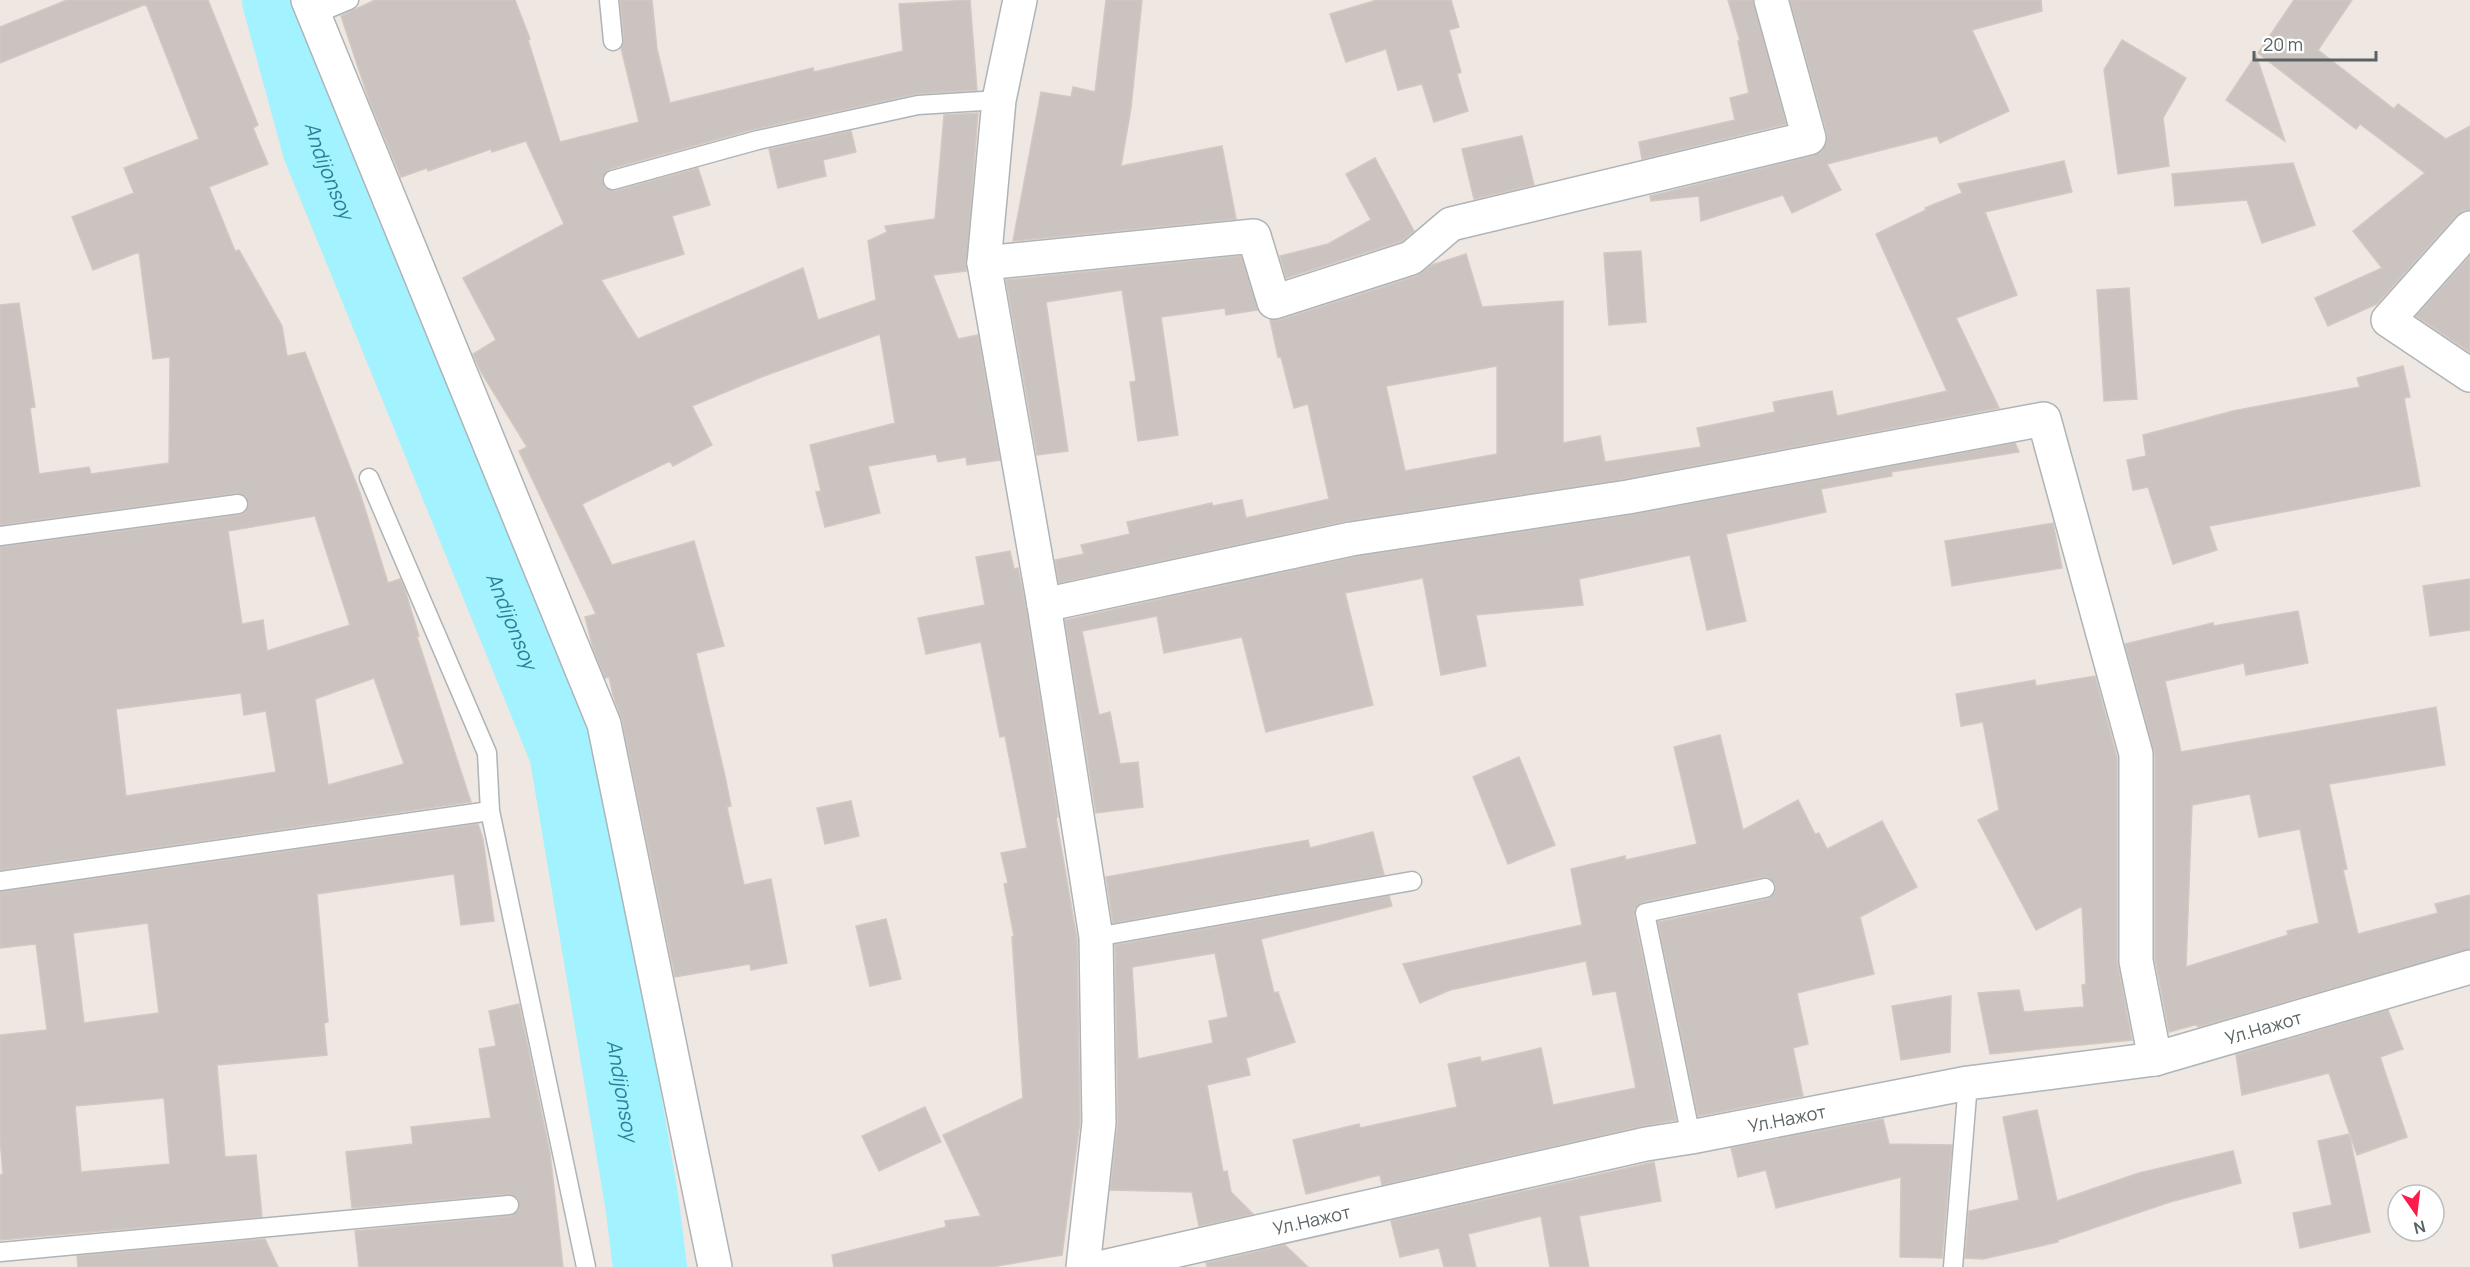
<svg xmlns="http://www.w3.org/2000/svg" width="2470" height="1267" viewBox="0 0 2470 1267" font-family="Manrope,sans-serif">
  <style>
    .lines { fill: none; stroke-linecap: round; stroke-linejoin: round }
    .river { stroke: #a2f2ff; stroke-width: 74 }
    .building { fill: #cac3bf; stroke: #d4c8c0; stroke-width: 1.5; fill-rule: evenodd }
    .lane-casing { stroke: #aeb4b7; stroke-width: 21 }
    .street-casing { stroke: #aeb4b7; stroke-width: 36 }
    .lane { stroke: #fff; stroke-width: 18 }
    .street { stroke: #fff; stroke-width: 33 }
    .labels { text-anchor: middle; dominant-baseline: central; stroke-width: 4.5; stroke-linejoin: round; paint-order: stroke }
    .street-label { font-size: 18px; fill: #5a6265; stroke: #fff }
    .water-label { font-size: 20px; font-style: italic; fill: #2c8096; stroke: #fff }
  </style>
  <rect width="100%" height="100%" fill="#efe8e2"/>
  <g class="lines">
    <!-- river -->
    <path class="river" id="s1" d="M 279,0 L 319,147 L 566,752 L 642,1203 L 650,1267"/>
  </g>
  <!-- building -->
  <path class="building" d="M 67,0 L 208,0 L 258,125 L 253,128 L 268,164 L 209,187 L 235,251 L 239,250 L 282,326 L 287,356 L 305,352 L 360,493 L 388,583 L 400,579 L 404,587 L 419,636 L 417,637 L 471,802 L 0,870 L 0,547 L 240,515 L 245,512 L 249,503 L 246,497 L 237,493 L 0,525 L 0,305 L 19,303 L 35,407 L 30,408 L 39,474 L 89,467 L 91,474 L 169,463 L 170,357 L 153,359 L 139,252 L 93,270 L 72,217 L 134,193 L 124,168 L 199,139 L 146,4 L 0,63 L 0,27 ZM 315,516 L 350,625 L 267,651 L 263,620 L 242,624 L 228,531 ZM 374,678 L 404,764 L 328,785 L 315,699 ZM 241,693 L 244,715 L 266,711 L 276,772 L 126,796 L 116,709 Z
    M 375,0 L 515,0 L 530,39 L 528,40 L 560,142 L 639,122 L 621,48 L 624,40 L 620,0 L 652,0 L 657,49 L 670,103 L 813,68 L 814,72 L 903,51 L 899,4 L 970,0 L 977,90 L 916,94 L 755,129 L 610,169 L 602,178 L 606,188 L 615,191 L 698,168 L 710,205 L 672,216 L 684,254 L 601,280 L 638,339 L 803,268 L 818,320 L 876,300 L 868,241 L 887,232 L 885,226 L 935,219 L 944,115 L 978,113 L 966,271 L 933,275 L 958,339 L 978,335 L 1000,460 L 967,465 L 966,457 L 938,462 L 936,454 L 868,466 L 880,513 L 825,527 L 816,492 L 821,491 L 810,445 L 895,423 L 880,334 L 764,376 L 692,406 L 712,445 L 673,466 L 670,461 L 582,504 L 612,565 L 694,541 L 724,646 L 696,653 L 725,776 L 731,806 L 727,807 L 744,885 L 771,879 L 787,963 L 751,970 L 750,964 L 675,977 L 622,720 L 613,695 L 609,677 L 605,678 L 593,648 L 585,617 L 596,614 L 519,451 L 527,447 L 481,372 L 473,354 L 496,340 L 463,278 L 564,224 L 526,141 L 492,152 L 491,149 L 428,171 L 427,168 L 401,177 L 369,100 L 341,16 Z
    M 1106,0 L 1142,0 L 1131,108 L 1121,166 L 1222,146 L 1236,219 L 1013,241 L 1041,92 L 1071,97 L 1073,87 L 1095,92 Z
    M 1377,0 L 1451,0 L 1459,27 L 1449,30 L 1461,72 L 1457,74 L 1468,111 L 1434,122 L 1422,84 L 1398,90 L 1386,49 L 1346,62 L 1330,14 Z
    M 1728,0 L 1753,0 L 1786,124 L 1642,159 L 1639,142 L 1735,120 L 1730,98 L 1749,93 L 1738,41 L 1740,41 Z
    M 1790,0 L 2041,0 L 2042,11 L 1972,30 L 2009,111 L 1940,143 L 1937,136 L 1827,164 L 1841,190 L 1792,213 L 1783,195 L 1701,221 L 1699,196 L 1651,201 L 1650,196 L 1813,156 L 1822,151 L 1827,142 L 1827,133 Z
    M 2294,0 L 2352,0 L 2318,50 L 2394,109 L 2398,104 L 2446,139 L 2470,126 L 2470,210 L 2464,210 L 2456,216 L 2377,304 L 2328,326 L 2315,298 L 2382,268 L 2353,231 L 2425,173 L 2360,124 L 2356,129 L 2258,53 Z
    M 2122,40 L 2186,78 L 2163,118 L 2169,166 L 2118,174 L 2104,70 Z
    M 2256,55 L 2285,141 L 2226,100 Z
    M 851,131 L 856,152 L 823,160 L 826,176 L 778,188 L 769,149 Z
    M 1522,136 L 1534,185 L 1474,199 L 1462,149 Z
    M 1375,158 L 1414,231 L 1402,241 L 1286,278 L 1280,256 L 1328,244 L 1371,220 L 1346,174 Z
    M 2064,161 L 2072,192 L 1985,212 L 2017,295 L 1956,318 L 1999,408 L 1625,479 L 1347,521 L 1059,583 L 1055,560 L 1084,554 L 1081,545 L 1130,534 L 1127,522 L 1212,503 L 1213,506 L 1242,500 L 1246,518 L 1329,499 L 1308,404 L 1294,408 L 1281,357 L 1278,357 L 1270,320 L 1280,320 L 1417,276 L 1432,265 L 1466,254 L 1482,307 L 1563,301 L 1563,443 L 1600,436 L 1605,462 L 1701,447 L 1697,428 L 1775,412 L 1773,402 L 1832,391 L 1837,416 L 1947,391 L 1876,234 L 1926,210 L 1925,208 L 1962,193 L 1958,184 ZM 1497,366 L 1497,454 L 1405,471 L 1386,386 Z
    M 2293,163 L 2315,225 L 2262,243 L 2247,200 L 2175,206 L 2172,174 Z
    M 1641,251 L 1646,322 L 1609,325 L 1604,253 Z
    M 1241,256 L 1258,310 L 1226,315 L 1225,308 L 1161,317 L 1178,435 L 1138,441 L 1130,382 L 1136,381 L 1122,290 L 1046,302 L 1068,451 L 1037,455 L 1006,280 Z
    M 2470,256 L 2470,352 L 2416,316 Z
    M 2129,288 L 2137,399 L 2104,401 L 2097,290 Z
    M 2403,366 L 2410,397 L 2404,398 L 2420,486 L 2209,526 L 2217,550 L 2173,564 L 2148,487 L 2133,490 L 2127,460 L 2146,456 L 2143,435 L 2233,411 L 2360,387 L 2357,378 Z
    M 2015,443 L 2019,452 L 1891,472 L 1892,476 L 1821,489 L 1826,512 L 1726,534 L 1746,621 L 1707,630 L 1690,555 L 1579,579 L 1583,605 L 1476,615 L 1486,666 L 1441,675 L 1423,578 L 1345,593 L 1373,705 L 1266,732 L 1242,637 L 1164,653 L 1157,616 L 1082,631 L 1099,715 L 1110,712 L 1120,764 L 1138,762 L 1143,807 L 1096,813 L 1065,620 L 1354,557 L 1631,515 Z
    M 2053,523 L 2062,568 L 1952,586 L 1945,541 Z
    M 1010,551 L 1014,569 L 1018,568 L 1026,608 L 1058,817 L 1056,817 L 1077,939 L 1080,1122 L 1062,1255 L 991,1267 L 834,1267 L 832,1255 L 946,1227 L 945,1221 L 981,1216 L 943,1135 L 1023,1098 L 1012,937 L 1014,936 L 1004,884 L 1008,883 L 1001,853 L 1027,848 L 1005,736 L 1000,737 L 981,642 L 926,654 L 918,618 L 985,605 L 976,557 Z
    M 2470,579 L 2470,630 L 2430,636 L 2423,586 Z
    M 2298,611 L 2308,663 L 2246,675 L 2244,663 L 2165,681 L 2181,752 L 2436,707 L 2445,765 L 2329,784 L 2347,869 L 2343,870 L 2358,934 L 2438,913 L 2435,904 L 2470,895 L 2470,949 L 2198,1027 L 2198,1024 L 2169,1032 L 2155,959 L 2155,754 L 2125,644 L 2213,623 L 2214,626 ZM 2250,794 L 2259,837 L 2300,829 L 2319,923 L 2287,931 L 2288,935 L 2186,967 L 2192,805 Z
    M 2095,676 L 2117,757 L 2117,961 L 2132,1040 L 1990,1054 L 1978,993 L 2019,990 L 2024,1012 L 2084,1007 L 2082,985 L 2086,984 L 2082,906 L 2036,930 L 1978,820 L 1999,810 L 1983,722 L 1961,726 L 1956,694 L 2035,680 L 2036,686 Z
    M 1720,735 L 1743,830 L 1798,800 L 1815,834 L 1819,833 L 1827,849 L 1882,821 L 1917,887 L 1860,917 L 1874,974 L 1797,993 L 1808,1044 L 1793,1048 L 1803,1096 L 1698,1116 L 1658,922 L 1768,899 L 1775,892 L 1776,885 L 1769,878 L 1763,877 L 1643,902 L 1635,909 L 1634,915 L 1676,1120 L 1642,1126 L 1382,1185 L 1380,1175 L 1306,1194 L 1293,1140 L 1359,1124 L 1360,1128 L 1457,1107 L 1448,1064 L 1480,1057 L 1481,1062 L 1541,1048 L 1553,1105 L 1636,1088 L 1616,991 L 1593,995 L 1586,961 L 1450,990 L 1420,1003 L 1403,964 L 1582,925 L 1571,869 L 1625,856 L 1626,860 L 1697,844 L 1674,747 Z
    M 1519,757 L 1555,845 L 1508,864 L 1473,777 Z
    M 851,801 L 859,836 L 825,844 L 817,808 Z
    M 478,824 L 483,839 L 494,921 L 461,925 L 454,874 L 317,894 L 328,1022 L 324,1023 L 327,1055 L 217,1065 L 225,1157 L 256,1155 L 262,1217 L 0,1240 L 0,1175 L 3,1174 L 0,1139 L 0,1035 L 47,1030 L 36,944 L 0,948 L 0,892 ZM 148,923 L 159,1013 L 84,1023 L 73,933 ZM 164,1098 L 170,1164 L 81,1172 L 75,1106 Z
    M 1373,832 L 1384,875 L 1113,923 L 1106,877 L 1308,840 L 1310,848 Z
    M 1389,896 L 1392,906 L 1261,939 L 1274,993 L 1278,992 L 1295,1042 L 1246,1058 L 1250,1075 L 1207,1085 L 1223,1172 L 1227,1171 L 1231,1192 L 1253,1214 L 1199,1226 L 1192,1192 L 1110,1190 L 1118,1123 L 1115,945 ZM 1215,953 L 1228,1017 L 1209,1021 L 1213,1043 L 1138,1059 L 1132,967 Z
    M 886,919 L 901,979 L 870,986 L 856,926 Z
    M 1951,996 L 1950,1052 L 1901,1060 L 1892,1006 Z
    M 519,1004 L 550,1153 L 563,1267 L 359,1267 L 355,1231 L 510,1216 L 519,1210 L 518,1199 L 508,1194 L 352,1208 L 346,1152 L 413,1144 L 411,1127 L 491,1118 L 479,1049 L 496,1046 L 489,1011 Z
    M 2388,1010 L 2403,1049 L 2380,1057 L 2407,1137 L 2357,1155 L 2329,1073 L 2242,1095 L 2236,1055 Z
    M 925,1107 L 941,1142 L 879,1171 L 862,1136 Z
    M 2037,1110 L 2057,1201 L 2139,1173 L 2233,1151 L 2241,1183 L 2170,1202 L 2058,1240 L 2058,1242 L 1983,1259 L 1965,1258 L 1969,1211 L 2019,1200 L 2003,1117 Z
    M 1883,1119 L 1889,1144 L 1952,1145 L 1942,1258 L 1900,1257 L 1901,1177 L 1776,1208 L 1766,1170 L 1738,1177 L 1731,1148 Z
    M 2349,1134 L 2370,1232 L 2300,1248 L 2293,1213 L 2332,1205 L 2318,1141 Z
    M 1654,1162 L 1661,1201 L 1579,1216 L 1589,1267 L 1550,1267 L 1541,1216 L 1468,1234 L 1476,1267 L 1444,1267 L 1439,1248 L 1400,1257 L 1391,1221 Z
    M 265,1239 L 278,1267 L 78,1267 L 77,1256 Z
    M 1285,1245 L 1308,1267 L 1207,1267 L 1206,1263 Z"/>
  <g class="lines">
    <!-- lane casing -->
    <g class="lane-casing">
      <path id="lane" d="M 609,0 L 613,41
        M 313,15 L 349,0
        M 613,180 L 758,140 L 918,105 L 999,100
        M 369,478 L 487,753 L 490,811 L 586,1267
        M 0,536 L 238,504
        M 0,881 L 490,811
        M 1096,937 L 1412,881
        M 1691,1137 L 1645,913 L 1765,888
        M 0,1252 L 509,1205
        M 1953,1267 L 1968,1083"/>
    </g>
    <!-- street casing -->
    <g class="street-casing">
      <g id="street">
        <path d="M 308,0 L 604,724 L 715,1267"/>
        <path d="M 1020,0 L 999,100 L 984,263 L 1044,605 L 1096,937 L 1099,1123 L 1083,1267"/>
        <path d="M 2470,228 L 2388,320 L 2470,375"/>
        <path d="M 984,263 L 1254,236 L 1274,302 L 1411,258 L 1451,224 L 1809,138 L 1771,0"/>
        <path d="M 1044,605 L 1351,539 L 1628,497 L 2044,419 L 2136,754 L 2136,961 L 2155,1059"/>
        <path id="s2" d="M 1103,1267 L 1646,1144 L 1691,1137 L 1968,1083 L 2155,1059 L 2470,967"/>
      </g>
    </g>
    <!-- lane -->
    <use href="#lane" class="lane"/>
    <!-- street -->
    <use href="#street" class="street"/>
  </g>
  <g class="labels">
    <!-- street labels -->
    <g class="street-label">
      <text stroke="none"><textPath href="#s2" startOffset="1186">Ул.Нажот</textPath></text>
      <text stroke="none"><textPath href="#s2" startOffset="700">Ул.Нажот</textPath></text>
      <text stroke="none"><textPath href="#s2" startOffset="214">Ул.Нажот</textPath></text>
    </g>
    <!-- water labels -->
    <g class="water-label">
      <text stroke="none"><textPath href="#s1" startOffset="178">Andijonsoy</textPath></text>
      <text stroke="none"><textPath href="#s1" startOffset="664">Andijonsoy</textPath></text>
      <text stroke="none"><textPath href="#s1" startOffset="1149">Andijonsoy</textPath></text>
    </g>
  </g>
  <!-- north arrow -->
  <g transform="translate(2416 1213) rotate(166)"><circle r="28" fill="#ffffff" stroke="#bdc0c1" stroke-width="1.5"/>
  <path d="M0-4.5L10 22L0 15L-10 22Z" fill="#fb1c4d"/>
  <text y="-9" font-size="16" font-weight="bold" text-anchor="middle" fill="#5a6265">N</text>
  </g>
  <!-- scale -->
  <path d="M2254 51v9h122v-9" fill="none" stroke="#5a6265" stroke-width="3"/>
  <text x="2263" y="51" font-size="18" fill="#5a6265" stroke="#ffffff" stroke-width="4.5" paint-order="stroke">20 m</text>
</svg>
